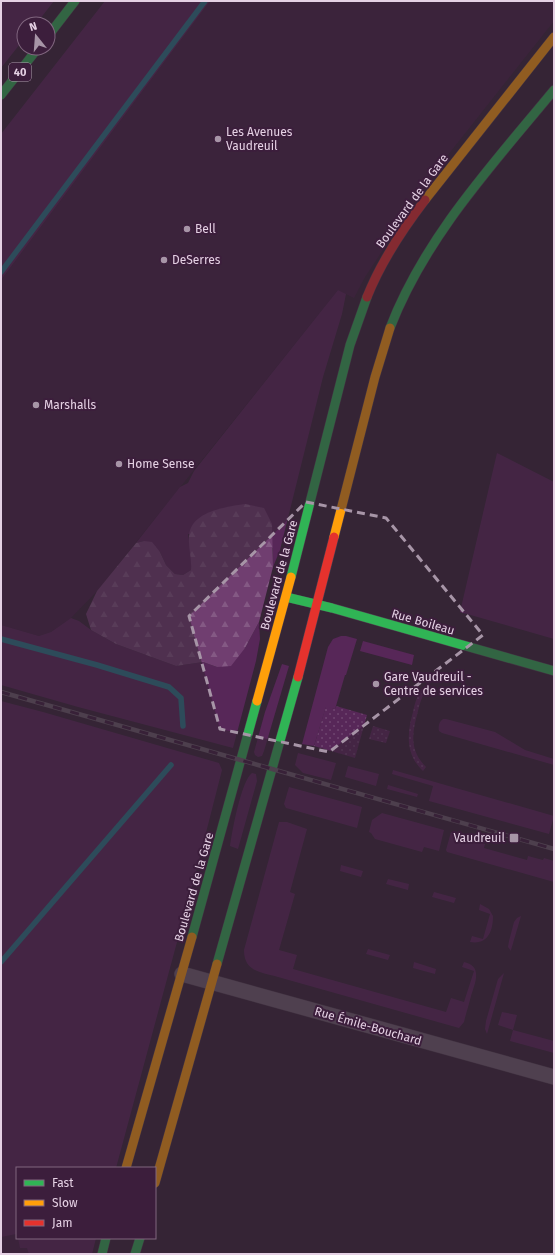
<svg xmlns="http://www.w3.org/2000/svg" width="555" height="1255" viewBox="0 0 555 1255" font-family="'Fira Sans',sans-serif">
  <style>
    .built { fill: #424 }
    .grass { fill: #572758 }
    .forest { fill: url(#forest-firs) }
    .garden { fill: url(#garden-dots) }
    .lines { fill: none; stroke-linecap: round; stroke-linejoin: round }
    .stream { stroke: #257b87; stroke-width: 5.5 }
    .street-casing { stroke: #504150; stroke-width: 16 }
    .fast-casing { stroke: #504150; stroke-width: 10 }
    .slow-casing { stroke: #504150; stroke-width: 10 }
    .jam-casing { stroke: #504150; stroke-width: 10 }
    .street { stroke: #706370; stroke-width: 15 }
    .fast { stroke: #30b455; stroke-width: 9 }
    .slow { stroke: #ff9f0a; stroke-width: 9 }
    .jam { stroke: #e5322d; stroke-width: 9 }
    .rail-casing { stroke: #6b5f6b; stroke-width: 4.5 }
    .rail { stroke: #3c1e3c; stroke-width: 3; stroke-dasharray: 9; stroke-linecap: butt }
    .marked { fill: none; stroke: #a795a7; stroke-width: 3; stroke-dasharray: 8 5; stroke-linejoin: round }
    .poi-dot { fill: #a795a7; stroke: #3c1e3c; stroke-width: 1.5 }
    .labels { text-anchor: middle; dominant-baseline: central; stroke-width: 4; stroke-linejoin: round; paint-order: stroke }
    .shield { fill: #3c1e3c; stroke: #b29bb2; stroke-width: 1 }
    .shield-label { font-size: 11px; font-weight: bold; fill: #e5d1e4 }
    .poi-label { font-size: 12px; fill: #e5d1e4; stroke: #3c1e3c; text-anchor: start }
    .street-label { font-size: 12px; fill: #e5d1e4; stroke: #3c1e3c }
  </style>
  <defs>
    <pattern id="forest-firs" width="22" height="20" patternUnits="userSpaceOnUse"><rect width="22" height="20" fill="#703e70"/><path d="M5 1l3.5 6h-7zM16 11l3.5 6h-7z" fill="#845984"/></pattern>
    <pattern id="garden-dots" width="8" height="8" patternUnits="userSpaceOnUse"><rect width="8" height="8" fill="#572758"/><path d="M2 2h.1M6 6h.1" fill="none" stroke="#6f4570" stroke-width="1.8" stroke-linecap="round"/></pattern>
  </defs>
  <rect width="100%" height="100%" fill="#352535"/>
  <!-- built -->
  <path class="built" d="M 210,1 L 554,1 L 554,21 L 436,170 L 365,277 L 354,298 L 338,290 L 97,591 L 71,618 L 51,632 L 39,636 L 1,625 L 1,280 Z
    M 1,1206 L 17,1206 L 17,1238 L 96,1238 L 92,1254 L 1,1254 Z"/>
  <!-- grass -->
  <path class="grass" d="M 1,1 L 54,1 L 36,24 L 24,24 L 24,39 L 1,68 Z
    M 105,1 L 210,1 L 1,280 L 1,134 Z
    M 338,290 L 346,294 L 342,314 L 323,377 L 280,550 L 273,567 L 273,548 L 188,534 L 192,562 L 191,570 L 183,575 L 175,574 L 166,565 L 160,552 L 144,541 L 136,543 L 180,487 L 188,483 L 194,471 Z
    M 497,453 L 554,482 L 554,639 L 460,612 Z
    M 71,618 L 79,621 L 91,630 L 116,644 L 176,666 L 203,662 L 217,667 L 245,648 L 259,622 L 260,639 L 256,661 L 233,748 L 78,707 L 1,685 L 1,625 L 39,636 L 51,632 Z
    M 341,636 L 346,636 L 357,639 L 346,675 L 345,675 L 336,706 L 335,709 L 326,707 L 314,746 L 302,744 L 328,647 L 333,639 Z
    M 363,641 L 414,655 L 412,665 L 360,651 Z
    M 282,664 L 289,666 L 264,751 L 262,756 L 258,757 L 255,755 L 254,752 L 265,712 Z
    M 1,701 L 43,712 L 219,763 L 222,770 L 197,868 L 116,1168 L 17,1168 L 17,1235 L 16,1234 L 1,1237 Z
    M 443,719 L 446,719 L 495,732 L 525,750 L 554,759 L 554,765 L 442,733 L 439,731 C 438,726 439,722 443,719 Z
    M 298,753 L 336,763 L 331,780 L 303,773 L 295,765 Z
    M 348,766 L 379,774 L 376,786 L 345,777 Z
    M 393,770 L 554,816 L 549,834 L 429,801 L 433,786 L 392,774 Z
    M 252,773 L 256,774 L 257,781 L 238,849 L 230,846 C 232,832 241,781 252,773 Z
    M 388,785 L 418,794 L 417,797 L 387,789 Z
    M 289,787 L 362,807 L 357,828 L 286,808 L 284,804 Z
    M 382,813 L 444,830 L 439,851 L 424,847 L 422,852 L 375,839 L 371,833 L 369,832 L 372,820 Z
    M 279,822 L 287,822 L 307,829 L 290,892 L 295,894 L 279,950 L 297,955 L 293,969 L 446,1012 L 451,998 L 464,1002 L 474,971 L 462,967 L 464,962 C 483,966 475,983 471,996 C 469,1005 466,1013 464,1022 L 459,1028 L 278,977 C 261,972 244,972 244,950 Z
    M 451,832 L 455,833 L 454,838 L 464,841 L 466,836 L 471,837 L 470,840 L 485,844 L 484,848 L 527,860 L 528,856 L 543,860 L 544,858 L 554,861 L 554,882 L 447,852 L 446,850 Z
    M 341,865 L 363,871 L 361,877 L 340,871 Z
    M 388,879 L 409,884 L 408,890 L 386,884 Z
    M 434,892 L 456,898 L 454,903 L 432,897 Z
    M 480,904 L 489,909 L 493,916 C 493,931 488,945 470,942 L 472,936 L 483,939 L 490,914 L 479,910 Z
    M 521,916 L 511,950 L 511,951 L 508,947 L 509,941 L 514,922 L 517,918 Z
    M 368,949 L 390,955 L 388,960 L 366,954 Z
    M 414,962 L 436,969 L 435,974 L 413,968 Z
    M 504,973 L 487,1034 L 485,1029 L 486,1021 L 498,979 Z
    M 502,1012 L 517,1015 L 513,1030 L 554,1041 L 554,1053 L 510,1041 L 513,1030 L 498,1025 Z
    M 18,1238 L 96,1238 L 92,1254 L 29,1254 L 27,1248 L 20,1248 Z"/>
  <!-- forest -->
  <path class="forest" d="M 245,504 L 264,508 L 272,524 L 273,567 L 259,622 L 245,648 L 231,666 L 217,667 L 203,662 L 176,666 L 116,644 L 91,630 L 86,614 L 97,591 L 136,543 L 144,541 L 152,542 L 160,552 L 166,565 L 175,574 L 183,575 L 191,570 C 192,558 188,547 189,536 C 191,511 226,507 245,504 Z"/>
  <!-- garden -->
  <path class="garden" d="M 424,686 L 428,688 C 422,695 420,703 418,711 C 412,733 409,750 426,767 L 423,771 C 405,754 407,733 413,712 C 415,702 418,693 424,686 Z
    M 326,706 L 335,709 L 336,706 L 367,715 L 355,758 L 314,746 Z
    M 373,726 L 390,731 L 386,743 L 369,739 Z"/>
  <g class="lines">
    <!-- stream -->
    <path class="stream" d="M 1,272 L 205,1
      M 1,639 L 97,665 L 169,687 L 181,698 L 183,726
      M 1,962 L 171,765"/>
    <!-- street casing -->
    <g class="street-casing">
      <path id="street" d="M 182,974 L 554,1077"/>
    </g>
    <!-- fast casing -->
    <g class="fast-casing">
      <path id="fast" d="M 48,36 L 75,1
        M 1,95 L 38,48
        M 390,328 C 425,237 493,164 554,90
        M 291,577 L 350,345 L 367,297
        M 286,597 L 332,608 L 554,671
        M 192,937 L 257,701
        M 217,964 L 298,677
        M 102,1254 L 106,1238
        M 135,1254 L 140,1238"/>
    </g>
    <!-- slow casing -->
    <g class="slow-casing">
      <path id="slow" d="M 425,200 L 554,37
        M 334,537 L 375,377 L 390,328
        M 257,701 L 291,577
        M 126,1168 L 192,937
        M 155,1183 L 217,964"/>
    </g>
    <!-- jam casing -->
    <g class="jam-casing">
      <path id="jam" d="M 367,297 C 381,262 402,230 425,200
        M 298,677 L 334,537"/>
    </g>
    <!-- street -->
    <use href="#street" class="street"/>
    <!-- fast -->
    <use href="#fast" class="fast"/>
    <!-- slow -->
    <use href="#slow" class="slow"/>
    <!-- jam -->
    <use href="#jam" class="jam"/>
    <!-- rail casing -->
    <g class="rail-casing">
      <path id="rail" d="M 1,692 L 554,849"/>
    </g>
    <!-- rail -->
    <use href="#rail" class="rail"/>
  </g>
  <!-- marked area -->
  <path d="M0 0H555V1255H0ZM 306,502 L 386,518 L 483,635 L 329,752 L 220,729 L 189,616 Z" fill="#352535" fill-opacity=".55" fill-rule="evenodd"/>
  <path class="marked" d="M 306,502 L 386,518 L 483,635 L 329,752 L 220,729 L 189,616 Z"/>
  <!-- markers -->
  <g class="poi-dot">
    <circle cx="218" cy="139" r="4"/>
    <circle cx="187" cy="229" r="4"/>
    <circle cx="164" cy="260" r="4"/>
    <circle cx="36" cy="405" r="4"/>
    <circle cx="119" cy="464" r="4"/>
    <circle cx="376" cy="684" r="4"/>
    <rect x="509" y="833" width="10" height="10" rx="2"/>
  </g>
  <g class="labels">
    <!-- shield labels -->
    <rect class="shield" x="9" y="63" width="22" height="18" rx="3"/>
    <g class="shield-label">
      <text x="20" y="72">40</text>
    </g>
    <!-- poi labels -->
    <g class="poi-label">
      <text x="226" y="132">Les Avenues<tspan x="226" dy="14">Vaudreuil</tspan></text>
      <text x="195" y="229">Bell</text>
      <text x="172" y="260">DeSerres</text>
      <text x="44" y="405">Marshalls</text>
      <text x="127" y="464">Home Sense</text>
      <text x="384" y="677">Gare Vaudreuil -<tspan x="384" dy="14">Centre de services</tspan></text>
      <text x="505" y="838" text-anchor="end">Vaudreuil</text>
    </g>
    <!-- street labels -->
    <g class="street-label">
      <text transform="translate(412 201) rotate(-54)">Boulevard de la Gare</text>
      <text transform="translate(279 575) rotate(-75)">Boulevard de la Gare</text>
      <text transform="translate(423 622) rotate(16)">Rue Boileau</text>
      <text transform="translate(194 887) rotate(-74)">Boulevard de la Gare</text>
      <text transform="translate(368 1026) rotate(16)">Rue Émile-Bouchard</text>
    </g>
  </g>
  <!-- border -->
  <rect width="555" height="1255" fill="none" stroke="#e5d1e4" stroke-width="4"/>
  <!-- legend -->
  <rect x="16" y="1167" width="140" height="72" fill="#3c1e3c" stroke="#80667f"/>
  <rect x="24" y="1180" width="20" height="6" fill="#30b455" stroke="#80667f"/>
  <text x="52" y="1187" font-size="12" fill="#e5d1e4">Fast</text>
  <rect x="24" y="1200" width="20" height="6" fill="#ff9f0a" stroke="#80667f"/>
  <text x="52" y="1207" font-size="12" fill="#e5d1e4">Slow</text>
  <rect x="24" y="1220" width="20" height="6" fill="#e5322d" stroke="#80667f"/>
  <text x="52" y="1227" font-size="12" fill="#e5d1e4">Jam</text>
  <!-- north arrow -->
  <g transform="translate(36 36) rotate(343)"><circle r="19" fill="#3c1e3c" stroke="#80667f"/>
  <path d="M0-3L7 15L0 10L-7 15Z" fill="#a795a7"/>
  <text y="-6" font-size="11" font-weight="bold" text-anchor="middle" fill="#e5d1e4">N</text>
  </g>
</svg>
